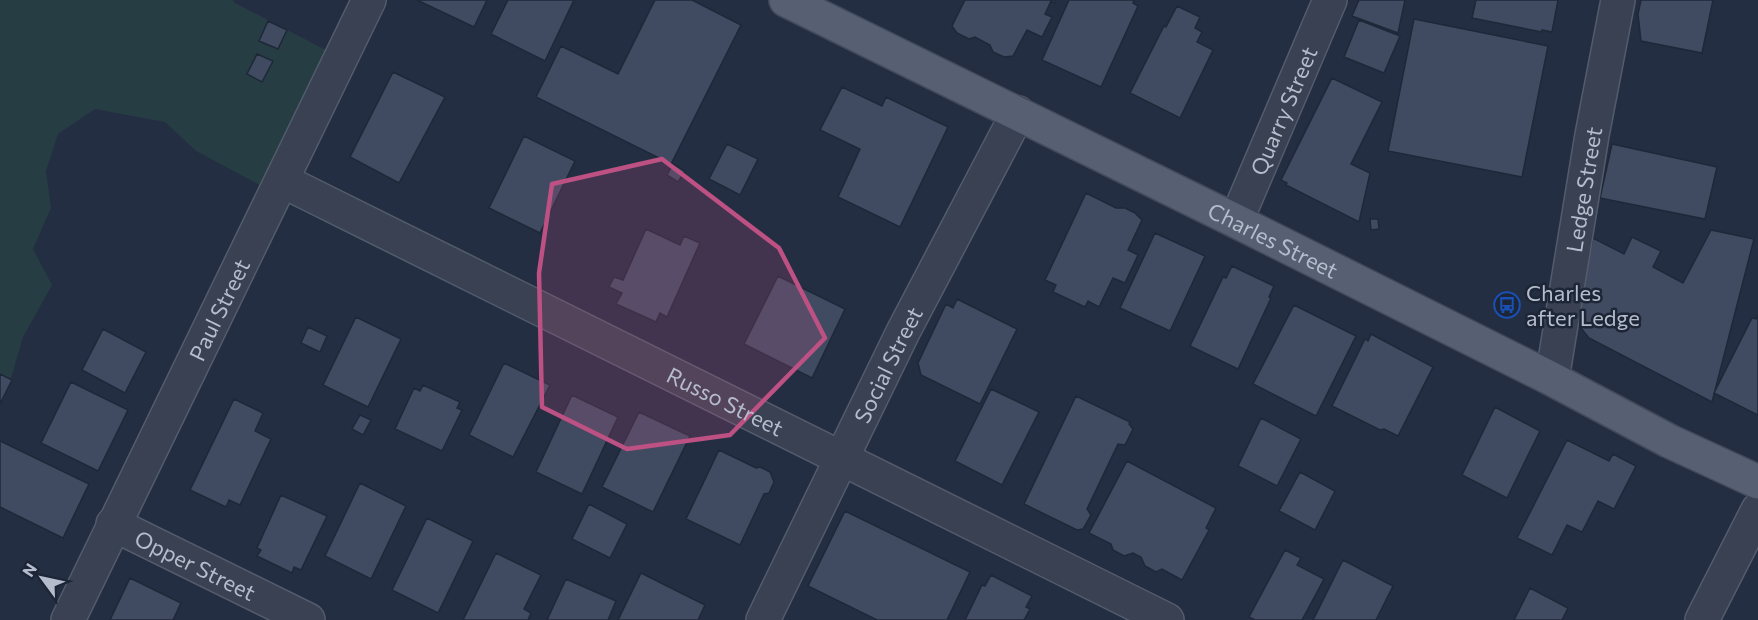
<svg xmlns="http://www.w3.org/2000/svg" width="1758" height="620" viewBox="0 0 1758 620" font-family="Commissioner,sans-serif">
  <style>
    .green { fill: #263d43 }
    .building { fill: #404b62; stroke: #1f2839; stroke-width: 1.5 }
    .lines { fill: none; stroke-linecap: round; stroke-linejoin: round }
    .minor-casing { stroke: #535c6c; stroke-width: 36 }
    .tertiary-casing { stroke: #535c6c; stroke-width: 36 }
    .primary-casing { stroke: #424a5b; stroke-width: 36 }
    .minor { stroke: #394152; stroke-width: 33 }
    .tertiary { stroke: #394152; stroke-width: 33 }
    .primary { stroke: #575f72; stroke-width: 33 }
    .marked { fill: #bd5183; fill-opacity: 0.2; stroke: #bd5183; stroke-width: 4.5; stroke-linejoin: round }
    .labels { text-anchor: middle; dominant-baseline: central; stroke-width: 5; stroke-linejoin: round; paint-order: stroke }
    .street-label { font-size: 22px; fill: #b5bccc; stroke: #1d2637 }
    .poi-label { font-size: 22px; fill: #b5bccc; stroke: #1d2637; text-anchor: start }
  </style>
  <rect width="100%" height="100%" fill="#242e42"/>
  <!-- green -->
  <path class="green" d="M 0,0 L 233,0 L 235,3 L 343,59 L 273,192 L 196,151 L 165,122 L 95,109 L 58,134 L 46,171 L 51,208 L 33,249 L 52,285 L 23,337 L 11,378 L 0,381 Z"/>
  <!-- building -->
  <path class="building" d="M 417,0 L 487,0 L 474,27 Z
    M 508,0 L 574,0 L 545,61 L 491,34 Z
    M 655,0 L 692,0 L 741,25 L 671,164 L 536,97 L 561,46 L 618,74 Z
    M 965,0 L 1056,0 L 1055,3 L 1051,1 L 1045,14 L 1052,17 L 1042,37 L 1027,30 L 1013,56 L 1004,57 L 993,52 L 990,45 L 975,37 L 969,39 L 957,33 L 952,26 Z
    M 1069,0 L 1134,0 L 1133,3 L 1138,6 L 1101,87 L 1042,60 Z
    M 1359,0 L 1405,0 L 1398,33 L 1352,16 Z
    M 1476,0 L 1558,0 L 1552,32 L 1542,30 L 1542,32 L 1472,18 Z
    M 1641,0 L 1713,0 L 1702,53 L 1641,41 L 1638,14 Z
    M 1177,6 L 1200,17 L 1195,28 L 1202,32 L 1197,42 L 1213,50 L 1180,118 L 1130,93 L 1164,26 L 1166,27 Z
    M 1414,19 L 1548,46 L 1522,177 L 1388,151 Z
    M 1359,20 L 1400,36 L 1384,73 L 1344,57 Z
    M 268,21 L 287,30 L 278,49 L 259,41 Z
    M 257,54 L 273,61 L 262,82 L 247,74 Z
    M 393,72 L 445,97 L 399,183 L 350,157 Z
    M 1332,78 L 1382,102 L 1351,164 L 1370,173 L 1359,222 L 1286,185 L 1287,183 L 1281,180 Z
    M 842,87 L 882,106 L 886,97 L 948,127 L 900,227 L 838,197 L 860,149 L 820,130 Z
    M 524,136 L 575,161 L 540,233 L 489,208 Z
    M 727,144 L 758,159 L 740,195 L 709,179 Z
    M 1612,144 L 1717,167 L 1705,219 L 1600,198 Z
    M 673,164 L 685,171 L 678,182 L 667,175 Z
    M 1086,193 L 1116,208 L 1125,208 L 1135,213 L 1142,220 L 1128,250 L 1138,255 L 1125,283 L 1113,278 L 1099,307 L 1088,301 L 1085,307 L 1053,292 L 1056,285 L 1045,280 Z
    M 1370,219 L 1378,219 L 1379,229 L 1371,230 Z
    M 646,229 L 680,245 L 684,236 L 700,243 L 667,317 L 660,313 L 656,322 L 616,304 L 622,293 L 609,287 L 614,277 L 623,280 Z
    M 1711,230 L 1754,239 L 1712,402 L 1589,338 L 1580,327 L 1578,303 L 1593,238 L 1624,254 L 1632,237 L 1661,251 L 1653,267 L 1683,283 Z
    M 1155,233 L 1205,256 L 1170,331 L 1120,308 Z
    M 1232,266 L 1274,286 L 1269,297 L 1271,298 L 1238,369 L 1190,346 L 1223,277 L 1226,278 Z
    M 778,276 L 845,309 L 812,378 L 744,344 Z
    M 957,299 L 1017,329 L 980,404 L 921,375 L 918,363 L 946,304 L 953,308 Z
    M 1294,305 L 1356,336 L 1316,416 L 1253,384 Z
    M 1758,315 L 1758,415 L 1714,393 L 1752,318 L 1756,319 Z
    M 356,317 L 401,339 L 368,407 L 323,385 Z
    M 308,327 L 327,336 L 320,352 L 301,343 Z
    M 103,329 L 146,352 L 125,393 L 82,370 Z
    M 1371,334 L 1433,367 L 1398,436 L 1384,429 L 1380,430 L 1332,406 L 1365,339 L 1368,341 Z
    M 504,363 L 550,385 L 513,457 L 469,435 Z
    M 0,374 L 12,380 L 0,404 Z
    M 71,382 L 128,410 L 98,471 L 41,443 Z
    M 423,385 L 460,402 L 457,408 L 462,410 L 442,451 L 395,429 L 414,388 L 420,391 Z
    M 991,389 L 1039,412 L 1002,485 L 955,461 Z
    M 572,395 L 618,417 L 582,494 L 536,472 Z
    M 1076,396 L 1130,422 L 1129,424 L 1133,429 L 1125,445 L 1118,444 L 1087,509 L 1091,515 L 1083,529 L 1077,530 L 1024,504 Z
    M 234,399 L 263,413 L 255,431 L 271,439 L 240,505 L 229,500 L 226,507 L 190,490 Z
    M 1495,407 L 1540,431 L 1507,498 L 1462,475 Z
    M 639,412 L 690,436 L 653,512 L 602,487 Z
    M 360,415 L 371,420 L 363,435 L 352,429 Z
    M 1261,418 L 1301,439 L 1277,486 L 1238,466 Z
    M 1567,440 L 1609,461 L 1613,454 L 1636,466 L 1614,509 L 1598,501 L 1582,532 L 1567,525 L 1552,555 L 1517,538 Z
    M 0,441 L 89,484 L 63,538 L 0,507 Z
    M 719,450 L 756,468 L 760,467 L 770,472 L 774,482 L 769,493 L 764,494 L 740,545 L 686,519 Z
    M 1127,461 L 1216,508 L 1206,528 L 1209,530 L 1182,580 L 1162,569 L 1156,572 L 1145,566 L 1141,557 L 1133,553 L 1124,556 L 1113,550 L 1111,544 L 1089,533 Z
    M 1300,472 L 1335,491 L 1315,530 L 1279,511 Z
    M 360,483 L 406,506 L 371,579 L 325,556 Z
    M 281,495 L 327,516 L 301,570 L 294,567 L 292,573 L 257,556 L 261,550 L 257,548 Z
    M 589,504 L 627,524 L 610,558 L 572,539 Z
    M 845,511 L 970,572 L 947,620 L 877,620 L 808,586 Z
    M 427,518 L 473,541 L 438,613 L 392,590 Z
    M 1285,550 L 1301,558 L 1297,565 L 1324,579 L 1302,620 L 1255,620 L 1249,617 Z
    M 496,553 L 541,575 L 524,609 L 531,613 L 528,620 L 463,620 Z
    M 1343,560 L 1393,586 L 1376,620 L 1313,620 Z
    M 641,573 L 705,605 L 698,620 L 618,620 Z
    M 991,575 L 1032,596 L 1026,607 L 1030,609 L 1024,620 L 965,620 L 982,585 L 985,586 Z
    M 130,578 L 181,603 L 173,620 L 110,620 Z
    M 566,579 L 616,601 L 608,620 L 547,620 Z
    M 1530,588 L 1568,608 L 1562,620 L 1514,620 Z"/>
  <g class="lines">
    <!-- minor casing -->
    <g class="minor-casing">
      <g id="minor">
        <path id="s1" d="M 283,181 L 1167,620"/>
        <path id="s2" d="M 1236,221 L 1330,0"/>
        <path id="s3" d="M 113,524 L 308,620"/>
        <path id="s4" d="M 68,620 L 369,0"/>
        <path id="s5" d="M 763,620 L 903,332 L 1018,113"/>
        <path d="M 1702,620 L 1758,510"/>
      </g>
    </g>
    <!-- tertiary casing -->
    <g class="tertiary-casing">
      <g id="tertiary">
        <path id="s6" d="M 1552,379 L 1592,135 L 1618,0"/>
      </g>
    </g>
    <!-- primary casing -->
    <g class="primary-casing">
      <g id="primary">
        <path id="s7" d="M 786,0 L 1236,221 L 1552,379 L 1669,441 L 1758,482"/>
      </g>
    </g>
    <!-- minor -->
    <use href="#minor" class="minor"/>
    <!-- tertiary -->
    <use href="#tertiary" class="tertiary"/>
    <!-- primary -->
    <use href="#primary" class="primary"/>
  </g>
  <!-- marked area -->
  <path class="marked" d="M 662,159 L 779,248 L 825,338 L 730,435 L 627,449 L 542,407 L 539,273 L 552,184 Z"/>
  <!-- icons -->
  <defs>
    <g id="bus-ring" transform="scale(1.35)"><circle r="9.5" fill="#1d2637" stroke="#1a4fb4" stroke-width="1.5"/><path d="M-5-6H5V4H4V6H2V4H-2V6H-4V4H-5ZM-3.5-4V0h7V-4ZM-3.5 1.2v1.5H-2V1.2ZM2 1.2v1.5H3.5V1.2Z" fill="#1a4fb4"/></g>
  </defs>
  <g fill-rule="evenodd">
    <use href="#bus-ring" x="1507" y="305"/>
  </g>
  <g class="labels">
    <!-- street labels -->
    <g class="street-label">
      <text stroke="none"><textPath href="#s2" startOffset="120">Quarry Street</textPath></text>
      <text stroke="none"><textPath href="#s6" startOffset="192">Ledge Street</textPath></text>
      <text stroke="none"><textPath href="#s7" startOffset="543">Charles Street</textPath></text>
      <text stroke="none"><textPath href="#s4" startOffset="345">Paul Street</textPath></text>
      <text stroke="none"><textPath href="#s5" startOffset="284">Social Street</textPath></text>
      <text stroke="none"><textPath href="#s1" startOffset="494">Russo Street</textPath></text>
      <text stroke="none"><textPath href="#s3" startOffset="92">Opper Street</textPath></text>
    </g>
    <!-- poi labels -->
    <g class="poi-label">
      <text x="1526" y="292">Charles<tspan x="1526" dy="25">after Ledge</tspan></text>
    </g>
  </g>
  <!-- north arrow -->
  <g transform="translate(42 578) rotate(303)" stroke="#1d2637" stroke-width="4.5" paint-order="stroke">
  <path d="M0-4.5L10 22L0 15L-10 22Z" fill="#b5bccc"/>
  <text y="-9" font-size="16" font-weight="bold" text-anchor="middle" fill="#b5bccc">N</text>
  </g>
</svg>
